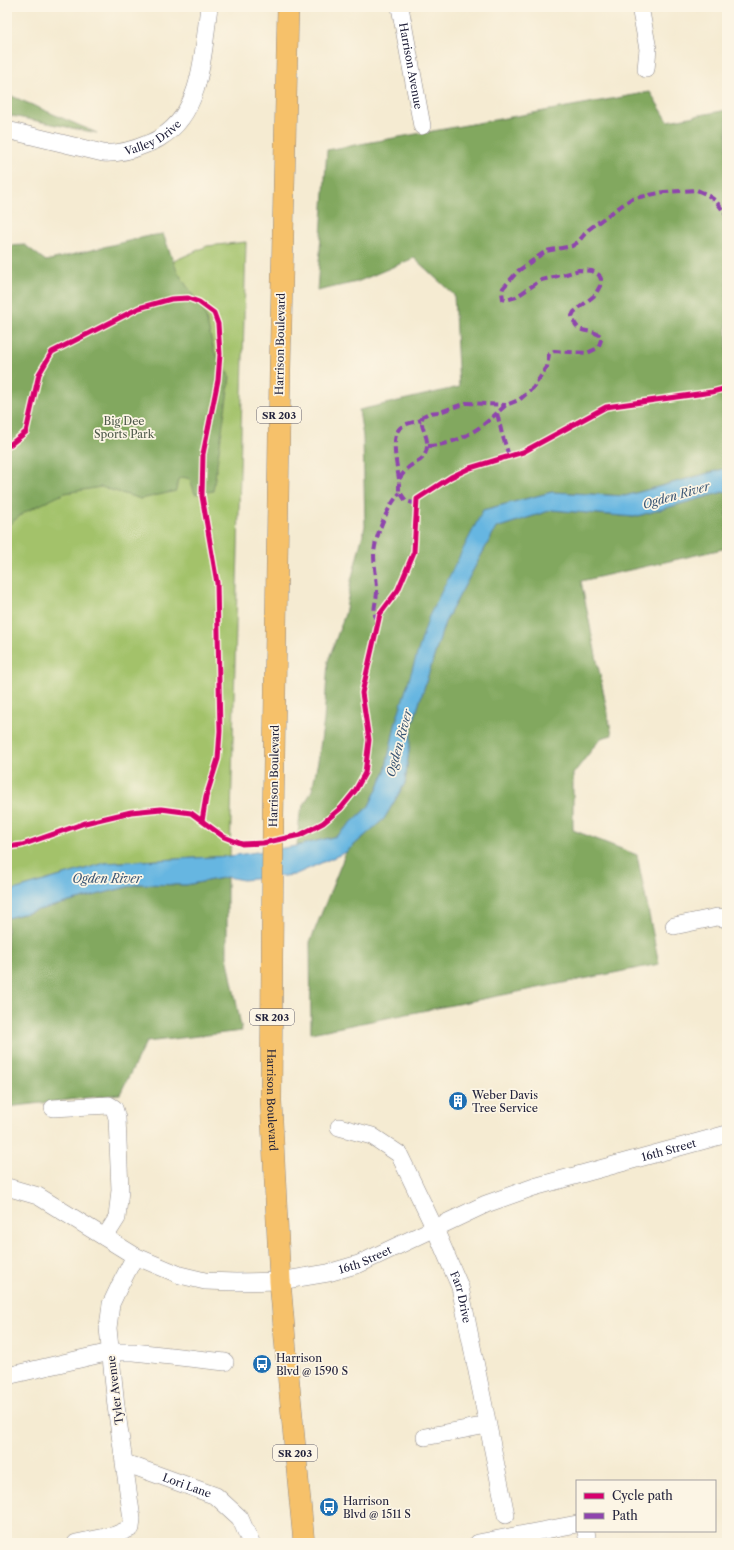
<svg xmlns="http://www.w3.org/2000/svg" width="734" height="1550" viewBox="0 0 734 1550" font-family="'Libre Caslon Text',serif">
  <style>
    .green { fill: #a3c26a; stroke: #627252 }
    .forest { fill: #82a85e; stroke: #52654c }
    .water { fill: #66b6e1; stroke: #446c8e }
    .lines { fill: none; stroke-linecap: round; stroke-linejoin: round }
    .minor-casing { stroke: #8c8686; stroke-width: 18 }
    .major-casing { stroke: #8c8686; stroke-width: 22 }
    .minor { stroke: #fff; stroke-width: 17 }
    .major { stroke: #f6c16b; stroke-width: 21 }
    .quiet { stroke: #8e44ad; stroke-width: 4; stroke-dasharray: 8 4; stroke-linecap: butt }
    .cycleway-casing { stroke: #fcf5e5; stroke-width: 8 }
    .cycleway { stroke: #d6006c; stroke-width: 5 }
    .labels { text-anchor: middle; dominant-baseline: central; stroke-width: 3.5; stroke-linejoin: round; paint-order: stroke }
    .shield { fill: #fcf5e5; stroke: #63616e; stroke-width: 1 }
    .shield-label { font-size: 10px; font-weight: bold; fill: #22223b }
    .street-label { font-size: 11px; fill: #22223b; stroke: #fcf5e5 }
    .park-label { font-size: 11px; fill: #4f5a4b; stroke: #fcf5e5 }
    .poi-label { font-size: 11px; fill: #22223b; stroke: #fcf5e5; text-anchor: start }
    .water-label { font-size: 12px; font-style: italic; fill: #3a5675; stroke: #fcf5e5 }
  </style>
  <rect width="100%" height="100%" fill="#fcf5e5"/>
  <filter id="ink" filterUnits="userSpaceOnUse"><feTurbulence type="fractalNoise" baseFrequency=".025" numOctaves="2"/><feDisplacementMap in="SourceGraphic" scale="8" xChannelSelector="R" yChannelSelector="G"/><feConvolveMatrix kernelMatrix="1 2 1 2 8 2 1 2 1" color-interpolation-filters="sRGB"/></filter>
  <filter id="wash" filterUnits="userSpaceOnUse"><feTurbulence type="fractalNoise" baseFrequency=".012" numOctaves="4" result="noise"/><feDisplacementMap in="SourceGraphic" scale="16" xChannelSelector="R" yChannelSelector="G"/><feGaussianBlur stdDeviation="0.9" result="paint"/><feColorMatrix in="noise" values="0 0 0 0 0 0 0 0 0 0 0 0 0 0 0 0 0 1.4 0 .05"/><feComposite in="paint" operator="in"/></filter>
  <g filter="url(#wash)">
    <rect width="100%" height="100%" fill="#f5ebd2"/>
    <!-- green -->
    <path class="green" d="M 246,242 L 230,856 L 105,863 L 7,892 L 7,373 L 30,326 L 207,246 Z"/>
    <!-- forest -->
    <path class="forest" d="M 650,92 L 668,121 L 727,110 L 727,468 L 625,496 L 552,492 L 483,510 L 396,721 L 385,772 L 369,806 L 337,836 L 297,846 L 300,813 L 312,790 L 318,761 L 324,720 L 328,661 L 345,614 L 351,581 L 365,526 L 363,437 L 359,410 L 459,387 L 454,295 L 414,258 L 357,282 L 317,291 L 327,150 Z
      M 7,94 L 97,133 L 7,115 Z
      M 163,234 L 177,271 L 205,314 L 214,351 L 230,377 L 213,491 L 195,494 L 190,479 L 183,477 L 178,479 L 176,491 L 141,499 L 101,487 L 65,493 L 25,512 L 7,526 L 7,246 L 25,245 L 46,261 L 149,236 Z
      M 727,491 L 727,548 L 581,581 L 612,735 L 601,738 L 573,774 L 573,830 L 637,855 L 659,964 L 311,1033 L 310,942 L 346,852 L 384,819 L 405,783 L 412,726 L 445,622 L 496,528 L 552,510 L 634,517 Z
      M 227,877 L 227,956 L 242,1031 L 146,1042 L 120,1094 L 7,1107 L 7,918 L 139,884 L 186,885 Z"/>
    <!-- water -->
    <path class="water" d="M 727,468 L 727,491 L 634,517 L 552,510 L 496,528 L 445,622 L 412,726 L 405,783 L 384,819 L 346,852 L 294,875 L 243,880 L 227,877 L 186,885 L 139,884 L 7,918 L 7,892 L 105,863 L 230,856 L 297,846 L 337,836 L 369,806 L 385,772 L 396,721 L 429,616 L 483,510 L 552,492 L 625,496 Z"/>
  </g>
  <g filter="url(#ink)">
    <g class="lines">
      <!-- minor casing -->
      <g class="minor-casing">
        <g id="minor">
          <path id="s1" d="M 400,7 L 422,126"/>
          <path d="M 640,7 L 648,49 L 646,69"/>
          <path id="s2" d="M 7,130 L 103,153 C 118,154 133,150 147,144 C 152,142 157,140 161,137 C 203,112 203,50 209,7"/>
          <path d="M 674,926 L 717,917 L 724,918 L 727,920"/>
          <path d="M 53,1108 L 109,1105 L 114,1108 L 117,1118 L 120,1190 L 117,1218 L 105,1237"/>
          <path id="s3" d="M 339,1127 L 372,1136 L 399,1154 L 435,1229 L 460,1287 L 506,1515"/>
          <path id="s4" d="M 7,1187 L 38,1196 L 135,1256 L 180,1275 L 205,1281 L 236,1282 L 280,1281 L 328,1273 L 359,1264 L 486,1204 L 534,1187 L 727,1134"/>
          <path d="M 7,1376 L 110,1352 L 134,1352 L 225,1362"/>
          <path d="M 425,1437 L 487,1425"/>
          <path id="s5" d="M 125,1463 L 216,1496 L 240,1518 L 251,1543"/>
          <path d="M 586,1531 L 588,1543"/>
          <path d="M 76,1543 L 115,1535 L 131,1528 L 132,1519 L 116,1406 L 108,1328 L 111,1304 L 119,1287 L 135,1256"/>
          <path d="M 478,1543 L 577,1524"/>
        </g>
      </g>
      <!-- major casing -->
      <g class="major-casing">
        <g id="major">
          <path id="s6" d="M 288,7 L 280,370 L 273,822 L 271,1101 L 280,1281 L 287,1363 L 304,1543"/>
        </g>
      </g>
      <!-- minor -->
      <use href="#minor" class="minor"/>
      <!-- major -->
      <use href="#major" class="major"/>
      <!-- quiet -->
      <path class="quiet" d="M 428,446 C 455,445 478,431 497,413
        M 509,456 L 502,434 L 497,413 L 506,405 L 519,400 L 533,388 L 547,367 L 549,354 L 554,351 L 587,353 L 598,348 L 601,340 L 601,336 C 588,327 578,337 572,316 L 574,312 L 595,295 L 600,286 L 601,279 L 599,275 L 592,271 L 579,270 L 566,274 L 541,280 L 516,297 L 506,300 L 503,299 L 502,292 L 503,288 L 518,271 L 546,251 L 572,246 L 578,242 L 588,230 L 604,218 L 631,199 L 664,192 L 697,190 L 706,194 L 716,201 L 727,216
        M 399,479 C 397,466 390,437 400,428 C 405,423 415,422 421,420
        M 417,504 L 406,501 L 399,491 L 399,479 C 402,475 405,471 409,467 C 414,463 421,461 424,456 C 434,438 417,428 423,416 L 429,413 L 440,412 L 466,403 L 506,405
        M 379,620 L 376,618 C 372,608 377,601 377,591 C 377,579 374,566 374,554 C 375,536 388,505 400,493"/>
      <!-- cycleway casing -->
      <g class="cycleway-casing">
        <path id="cycleway" d="M 7,447 L 26,432 L 39,374 L 52,352 L 139,308 L 171,299 L 188,298 L 199,302 L 214,313 L 218,324 L 220,354 L 218,380 L 203,454 L 202,496 L 217,583 L 220,731 L 218,759 L 206,797 L 202,821
          M 7,847 L 22,845 L 85,823 L 131,812 L 161,809 L 191,813 L 224,837 L 242,844 L 263,843 L 300,835 L 323,823 L 341,808 L 355,791 L 365,773 L 369,740 L 362,693 L 380,614 L 398,590 L 414,552 L 417,499 L 451,477 L 470,468 L 523,452 L 606,407 L 712,392 L 727,388"/>
      </g>
      <!-- cycleway -->
      <use href="#cycleway" class="cycleway"/>
    </g>
  </g>
  <!-- icons -->
  <defs>
    <g id="building-disc" transform="scale(1)"><circle r="9.5" fill="#1f6fb2" stroke="#fcf5e5"/><path d="M-4-6H4V6H1V3H-1V6H-4ZM-2.5-4.3h1.7v1.8h-1.7ZM.8-4.3h1.7v1.8H.8ZM-2.5-1h1.7V.8h-1.7ZM.8-1h1.7V.8H.8Z" fill="#fff"/></g>
    <g id="bus-disc" transform="scale(1)"><circle r="9.5" fill="#1f6fb2" stroke="#fcf5e5"/><path d="M-5-6H5V4H4V6H2V4H-2V6H-4V4H-5ZM-3.5-4V0h7V-4ZM-3.5 1.2v1.5H-2V1.2ZM2 1.2v1.5H3.5V1.2Z" fill="#fff"/></g>
  </defs>
  <g fill-rule="evenodd">
    <use href="#building-disc" x="458" y="1101"/>
    <use href="#bus-disc" x="262" y="1364"/>
    <use href="#bus-disc" x="329" y="1507"/>
  </g>
  <g class="labels">
    <!-- shield labels -->
    <g class="shield">
      <rect x="257" y="407" width="44" height="16" rx="3"/>
      <rect x="250" y="1009" width="44" height="16" rx="3"/>
      <rect x="273" y="1445" width="44" height="16" rx="3"/>
    </g>
    <g class="shield-label">
      <text x="279" y="415">SR 203</text>
      <text x="272" y="1017">SR 203</text>
      <text x="295" y="1453">SR 203</text>
    </g>
    <!-- street labels -->
    <g class="street-label">
      <text stroke="none"><textPath href="#s1" startOffset="60">Harrison Avenue</textPath></text>
      <text stroke="none"><textPath href="#s2" startOffset="152">Valley Drive</textPath></text>
      <text transform="translate(280 344) rotate(-89)">Harrison Boulevard</text>
      <text transform="translate(274 776) rotate(-89)">Harrison Boulevard</text>
      <text stroke="none"><textPath href="#s6" startOffset="1093">Harrison Boulevard</textPath></text>
      <text stroke="none"><textPath href="#s4" startOffset="708">16th Street</textPath></text>
      <text stroke="none"><textPath href="#s4" startOffset="384">16th Street</textPath></text>
      <text stroke="none"><textPath href="#s3" startOffset="223">Farr Drive</textPath></text>
      <text transform="translate(115 1390) rotate(-97)">Tyler Avenue</text>
      <text stroke="none"><textPath href="#s5" startOffset="66">Lori Lane</textPath></text>
    </g>
    <!-- park labels -->
    <g class="park-label">
      <text x="124" y="421">Big Dee<tspan x="124" dy="13">Sports Park</tspan></text>
    </g>
    <!-- poi labels -->
    <g class="poi-label">
      <text x="472" y="1095">Weber Davis<tspan x="472" dy="13">Tree Service</tspan></text>
      <text x="276" y="1358">Harrison<tspan x="276" dy="13">Blvd @ 1590 S</tspan></text>
      <text x="343" y="1501">Harrison<tspan x="343" dy="13">Blvd @ 1511 S</tspan></text>
    </g>
    <!-- water labels -->
    <g class="water-label">
      <text transform="translate(676 495) rotate(-16)">Ogden River</text>
      <text transform="translate(399 743) rotate(-75)">Ogden River</text>
      <text x="107" y="878">Ogden River</text>
    </g>
  </g>
  <!-- margin -->
  <rect width="734" height="1550" fill="none" stroke="#fcf5e5" stroke-width="24"/>
  <!-- legend -->
  <rect x="576" y="1480" width="140" height="52" fill="#fcf5e5" stroke="#a5a1a1"/>
  <rect x="584" y="1493" width="20" height="6" fill="#d6006c" stroke="#a5a1a1"/>
  <text x="612" y="1500" font-size="12" fill="#22223b">Cycle path</text>
  <rect x="584" y="1513" width="20" height="6" fill="#8e44ad" stroke="#a5a1a1"/>
  <text x="612" y="1520" font-size="12" fill="#22223b">Path</text>
</svg>
